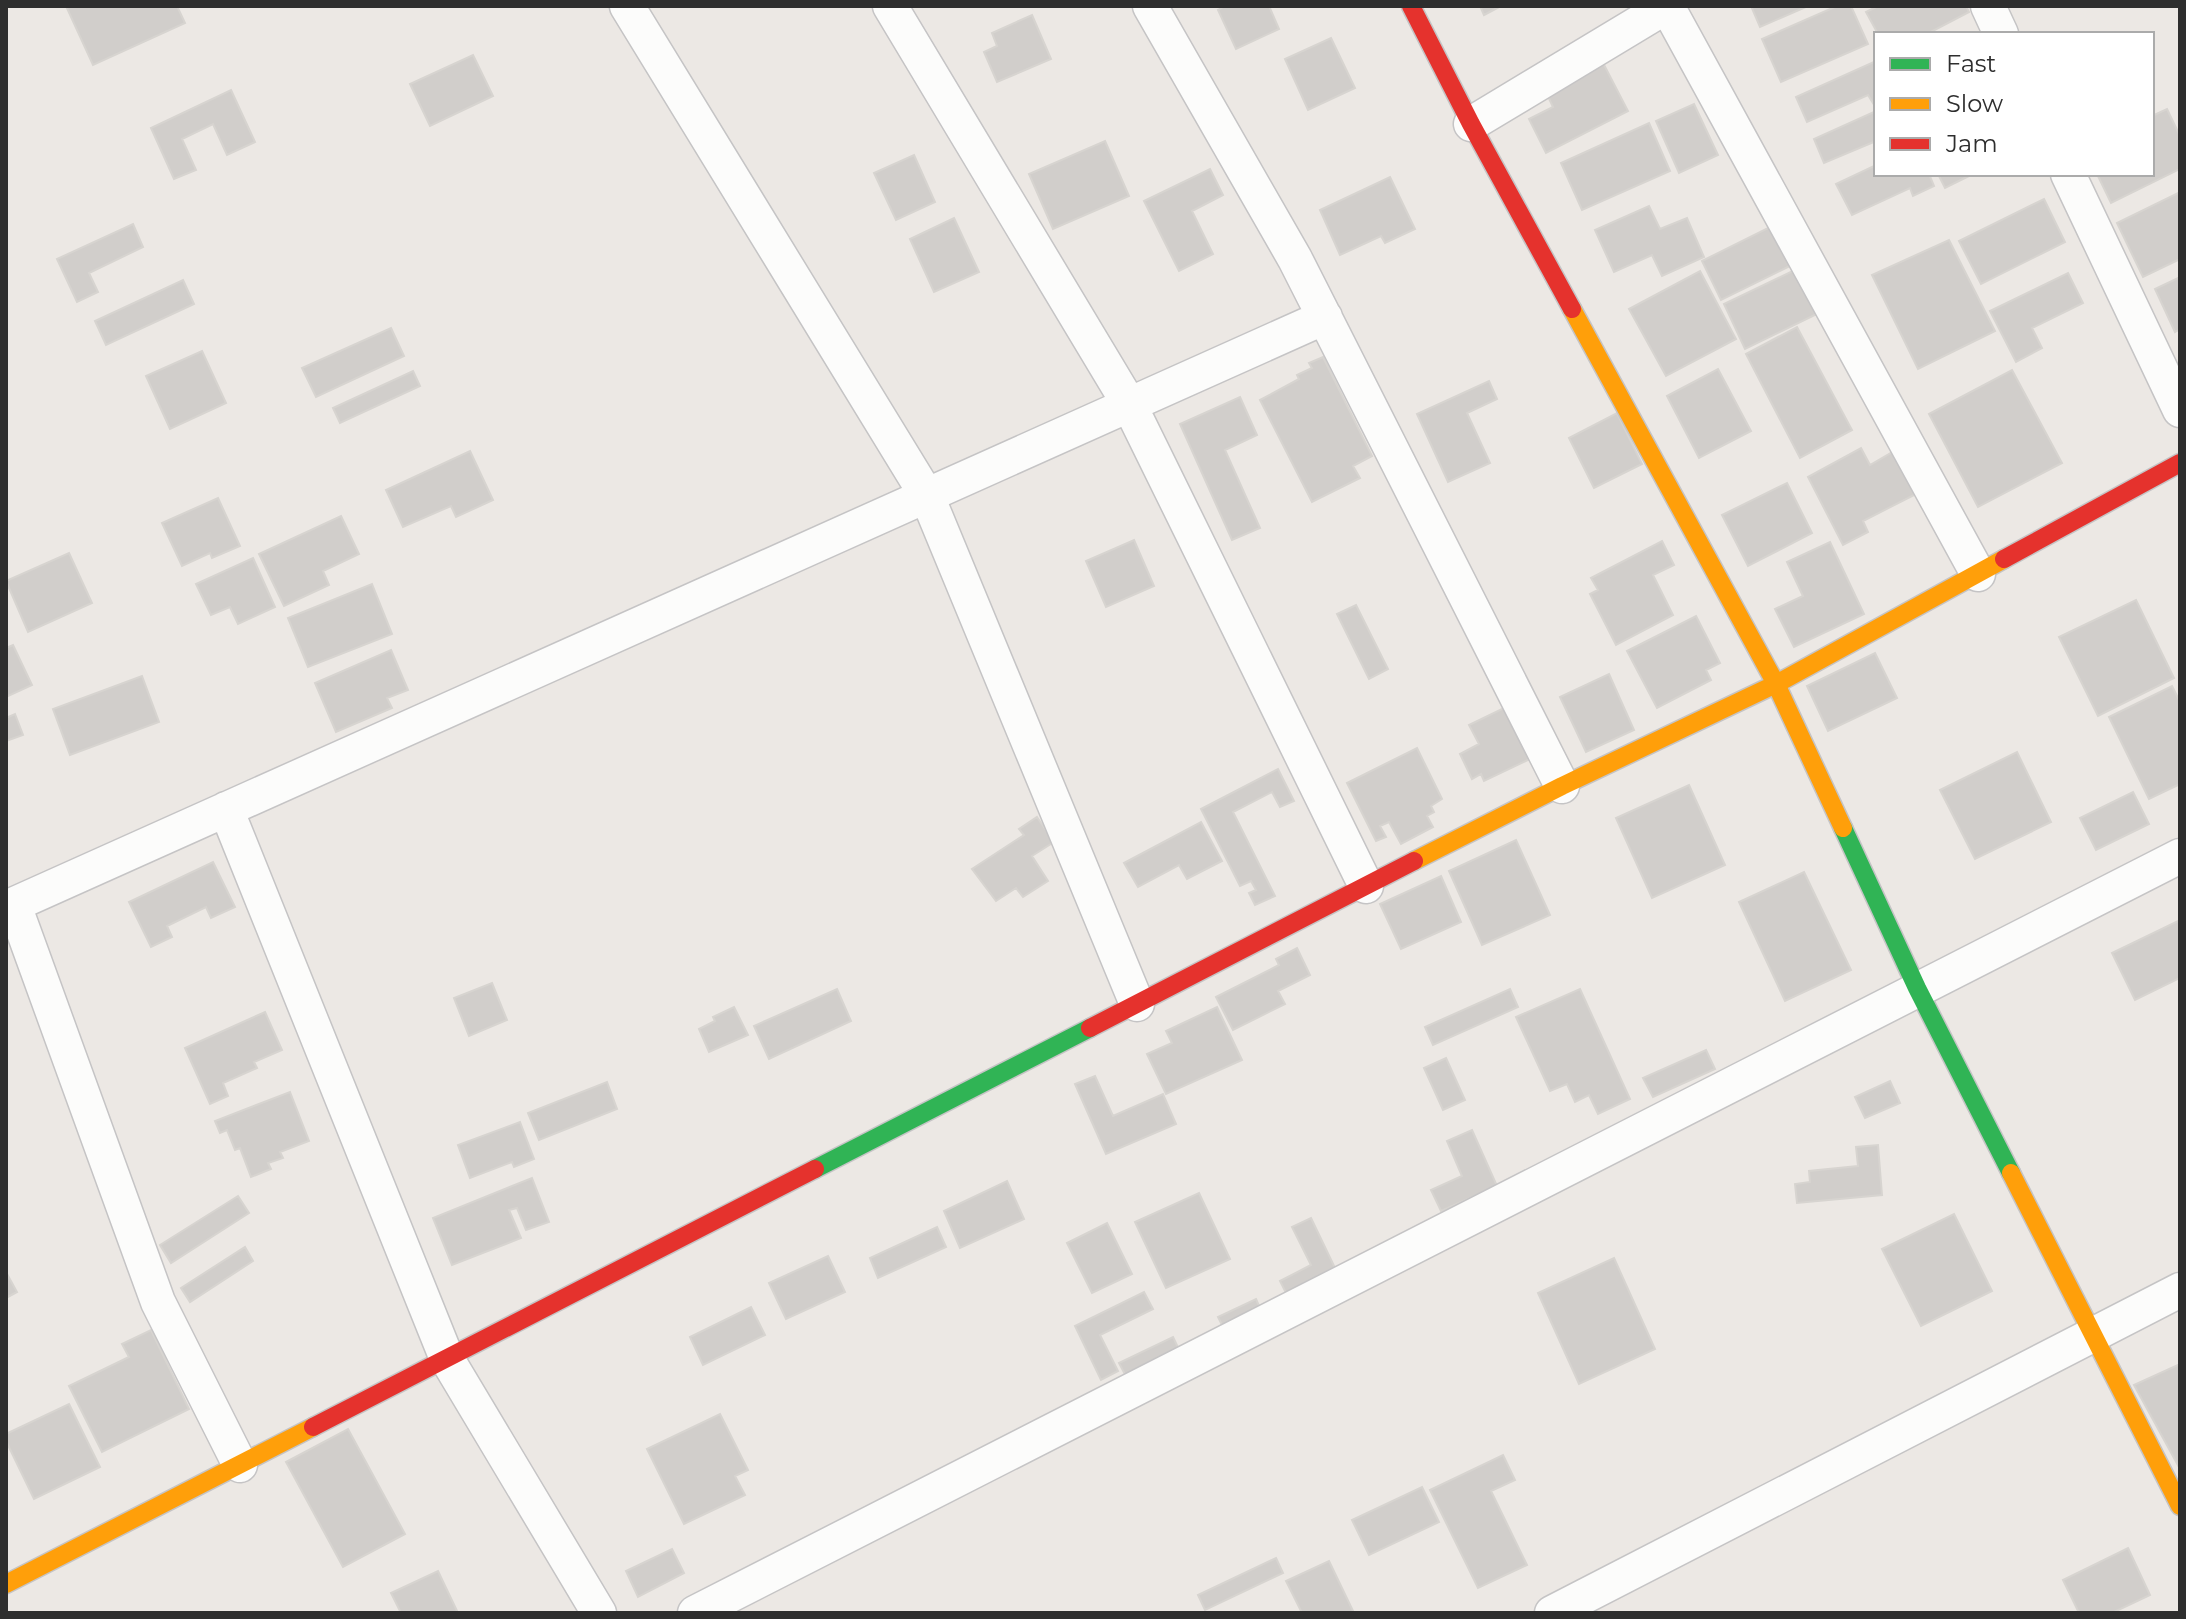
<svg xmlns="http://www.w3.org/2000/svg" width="2186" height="1619" viewBox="0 0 2186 1619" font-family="Montserrat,sans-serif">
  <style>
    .building { fill: #d1cecb; stroke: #d7d4d0; stroke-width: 2 }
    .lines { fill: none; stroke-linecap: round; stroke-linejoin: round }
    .street-casing { stroke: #c5c4c5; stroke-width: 37 }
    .fast-casing { stroke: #c5c4c5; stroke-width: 21 }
    .slow-casing { stroke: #c5c4c5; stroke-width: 21 }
    .jam-casing { stroke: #c5c4c5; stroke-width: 21 }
    .street { stroke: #fcfcfb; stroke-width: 34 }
    .fast { stroke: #30b455; stroke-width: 18 }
    .slow { stroke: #ff9f0a; stroke-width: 18 }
    .jam { stroke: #e5322d; stroke-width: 18 }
  </style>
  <rect width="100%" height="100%" fill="#ece8e4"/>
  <!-- building -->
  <path class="building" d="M 66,6 L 177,6 L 185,23 L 93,65 Z
    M 1225,6 L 1269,6 L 1279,29 L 1236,49 L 1218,10 Z
    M 1480,6 L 1501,6 L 1484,15 Z
    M 1751,6 L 1808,6 L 1760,27 Z
    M 1837,6 L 1851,6 L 1868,44 L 1781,82 L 1762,39 Z
    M 1878,6 L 1966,6 L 1969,12 L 1927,34 L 1878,34 L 1866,12 Z
    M 1032,15 L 1051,59 L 997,82 L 984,52 L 997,46 L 992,33 Z
    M 1331,38 L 1355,88 L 1308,110 L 1285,59 Z
    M 473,55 L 493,96 L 430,126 L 410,84 Z
    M 1601,59 L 1628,111 L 1546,153 L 1529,119 L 1553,107 L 1544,88 Z
    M 1876,61 L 1876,108 L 1868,95 L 1807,122 L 1796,97 Z
    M 231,90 L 255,142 L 227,155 L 213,124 L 182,139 L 196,170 L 174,179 L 151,128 Z
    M 1694,104 L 1718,155 L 1679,173 L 1656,121 Z
    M 2167,109 L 2180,136 L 2180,169 L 2111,203 L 2097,174 L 2152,174 L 2152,116 Z
    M 1876,111 L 1876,141 L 1824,163 L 1814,139 Z
    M 1649,123 L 1670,171 L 1582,210 L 1561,163 Z
    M 1105,141 L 1129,196 L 1053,229 L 1029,174 Z
    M 914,155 L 935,202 L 896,220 L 874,173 Z
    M 1876,165 L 1876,174 L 1929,174 L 1934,186 L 1913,196 L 1910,188 L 1852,215 L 1836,184 Z
    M 1210,169 L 1223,195 L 1192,211 L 1213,254 L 1179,271 L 1144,201 Z
    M 1938,174 L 1973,174 L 1945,188 Z
    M 1390,177 L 1415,229 L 1385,243 L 1381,236 L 1340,255 L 1320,210 Z
    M 2180,192 L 2180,259 L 2143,277 L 2117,223 Z
    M 2044,199 L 2065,242 L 1981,284 L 1959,241 Z
    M 1649,206 L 1660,229 L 1687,218 L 1704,257 L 1662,276 L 1652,255 L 1614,272 L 1595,230 Z
    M 954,218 L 979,272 L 934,292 L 910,239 Z
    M 1778,223 L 1798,262 L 1721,300 L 1702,261 Z
    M 133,224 L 143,247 L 89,273 L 98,292 L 77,302 L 57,259 Z
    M 1949,240 L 1995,331 L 1918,369 L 1872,275 Z
    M 1801,267 L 1823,311 L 1745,349 L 1724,304 Z
    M 1700,271 L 1736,339 L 1666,376 L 1629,309 Z
    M 2068,273 L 2083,303 L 2032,328 L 2042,348 L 2016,362 L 1990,311 Z
    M 2180,277 L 2180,329 L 2175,332 L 2155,289 Z
    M 183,280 L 194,304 L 106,345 L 95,321 Z
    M 1797,327 L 1852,430 L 1800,458 L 1746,354 Z
    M 391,328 L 404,356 L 316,397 L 302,368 Z
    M 202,351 L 226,403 L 170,429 L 146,376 Z
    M 1323,357 L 1372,456 L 1353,466 L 1360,478 L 1312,502 L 1260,400 L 1299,379 L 1297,375 L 1312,368 L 1309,363 Z
    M 1718,369 L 1751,431 L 1699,458 L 1667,396 Z
    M 2012,370 L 2062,463 L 1978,507 L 1929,414 Z
    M 413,371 L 420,386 L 340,423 L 333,408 Z
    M 1489,381 L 1497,399 L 1467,413 L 1490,463 L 1448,482 L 1417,414 Z
    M 1240,397 L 1257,435 L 1225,450 L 1260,528 L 1232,540 L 1180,424 Z
    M 1617,413 L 1642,464 L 1594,488 L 1569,438 Z
    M 1861,448 L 1870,465 L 1896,450 L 1918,493 L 1863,521 L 1868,532 L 1843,545 L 1808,477 Z
    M 470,451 L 493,500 L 456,517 L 451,506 L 403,527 L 386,490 Z
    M 1787,483 L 1812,533 L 1748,566 L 1722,515 Z
    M 218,498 L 240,546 L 212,558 L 210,553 L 182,566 L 162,523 Z
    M 341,516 L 359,554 L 323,571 L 329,585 L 284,606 L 259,554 Z
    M 1134,540 L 1154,586 L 1106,607 L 1086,561 Z
    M 1662,541 L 1674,565 L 1653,575 L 1673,615 L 1616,645 L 1590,594 L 1598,590 L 1591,578 Z
    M 1830,542 L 1864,614 L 1794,647 L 1775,609 L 1803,596 L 1787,562 Z
    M 69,553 L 92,603 L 28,632 L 6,581 Z
    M 253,558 L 275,607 L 238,624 L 230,607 L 211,615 L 196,584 Z
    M 372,584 L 392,634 L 308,667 L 288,618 Z
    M 2136,600 L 2174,678 L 2098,716 L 2059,637 Z
    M 1356,605 L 1388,669 L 1369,679 L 1337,614 Z
    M 1696,616 L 1720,663 L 1706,670 L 1711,680 L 1657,708 L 1627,651 Z
    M 13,645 L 32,685 L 6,697 L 6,648 Z
    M 391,650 L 408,690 L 387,698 L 392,708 L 336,732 L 315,683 Z
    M 1875,653 L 1897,698 L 1828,731 L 1807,686 Z
    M 1609,674 L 1634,730 L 1586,752 L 1560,697 Z
    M 142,676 L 159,722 L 70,755 L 53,709 Z
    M 2172,686 L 2180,702 L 2180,784 L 2149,799 L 2109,717 Z
    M 1506,707 L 1532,758 L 1484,781 L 1481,774 L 1472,779 L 1460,754 L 1479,744 L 1469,725 Z
    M 15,714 L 23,735 L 6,741 L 6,718 Z
    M 1417,748 L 1442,799 L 1431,806 L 1434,812 L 1427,816 L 1433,827 L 1401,844 L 1389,822 L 1380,826 L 1386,837 L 1376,841 L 1347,783 Z
    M 2017,752 L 2051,822 L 1975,859 L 1940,790 Z
    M 1278,769 L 1294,801 L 1280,807 L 1272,792 L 1233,812 L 1275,896 L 1255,905 L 1249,893 L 1256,890 L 1251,881 L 1240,886 L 1201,809 Z
    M 1689,785 L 1725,865 L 1652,898 L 1616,818 Z
    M 2133,792 L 2149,824 L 2096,850 L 2080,818 Z
    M 1037,817 L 1054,842 L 1032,856 L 1048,881 L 1023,897 L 1016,888 L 996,901 L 972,869 L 1024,835 L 1019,829 Z
    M 1201,822 L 1222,861 L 1187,879 L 1179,865 L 1138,887 L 1124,863 Z
    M 1516,840 L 1550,915 L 1482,945 L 1449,871 Z
    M 213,862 L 235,907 L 211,918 L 206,907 L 167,926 L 172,937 L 151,947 L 129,902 Z
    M 1804,872 L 1851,970 L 1785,1001 L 1739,902 Z
    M 1441,876 L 1461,922 L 1401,949 L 1380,904 Z
    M 2180,920 L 2180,978 L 2135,1000 L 2112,953 Z
    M 1297,948 L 1310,975 L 1278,991 L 1285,1004 L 1233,1030 L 1216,997 L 1279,965 L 1276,959 Z
    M 492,983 L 507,1020 L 469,1036 L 454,998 Z
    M 837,989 L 851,1021 L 769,1059 L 754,1026 Z
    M 1510,989 L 1518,1007 L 1433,1045 L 1425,1027 Z
    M 1580,989 L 1630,1099 L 1598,1114 L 1589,1095 L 1575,1102 L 1567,1084 L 1550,1091 L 1516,1017 Z
    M 734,1007 L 748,1035 L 709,1052 L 699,1029 L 715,1021 L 713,1017 Z
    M 1217,1007 L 1242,1060 L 1166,1094 L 1147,1054 L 1172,1043 L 1166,1031 Z
    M 265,1012 L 282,1050 L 254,1062 L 257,1068 L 223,1083 L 228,1096 L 210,1104 L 185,1048 Z
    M 1706,1050 L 1715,1069 L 1653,1097 L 1643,1078 Z
    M 1446,1058 L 1465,1100 L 1443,1110 L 1424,1068 Z
    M 1095,1076 L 1113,1116 L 1163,1094 L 1176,1124 L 1106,1154 L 1075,1084 Z
    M 1890,1081 L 1900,1103 L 1865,1118 L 1855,1097 Z
    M 607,1082 L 617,1109 L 539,1140 L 528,1113 Z
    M 290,1092 L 309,1141 L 280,1152 L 283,1158 L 268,1163 L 271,1169 L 251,1177 L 240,1148 L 235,1150 L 227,1130 L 220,1133 L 215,1121 Z
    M 520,1122 L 534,1159 L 514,1167 L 512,1162 L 470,1178 L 458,1145 Z
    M 1472,1130 L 1497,1186 L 1441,1211 L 1431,1190 L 1462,1176 L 1447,1141 Z
    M 1878,1145 L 1882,1195 L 1797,1203 L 1795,1184 L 1810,1182 L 1809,1171 L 1858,1166 L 1856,1147 Z
    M 532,1178 L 549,1222 L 526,1230 L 517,1208 L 509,1210 L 521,1238 L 452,1265 L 433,1218 Z
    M 1007,1181 L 1024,1219 L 960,1248 L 944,1211 Z
    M 1199,1193 L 1230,1259 L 1166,1288 L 1135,1222 Z
    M 238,1196 L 249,1213 L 171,1263 L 160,1245 Z
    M 1954,1214 L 1992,1291 L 1921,1326 L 1882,1249 Z
    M 1311,1218 L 1336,1270 L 1287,1295 L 1280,1281 L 1311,1265 L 1292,1227 Z
    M 1107,1223 L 1132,1274 L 1092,1293 L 1067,1243 Z
    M 937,1227 L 946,1247 L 878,1278 L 870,1258 Z
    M 245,1247 L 253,1261 L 190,1302 L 181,1288 Z
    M 828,1256 L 845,1292 L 786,1319 L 769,1283 Z
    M 1614,1258 L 1655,1349 L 1579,1384 L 1538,1293 Z
    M 6,1272 L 17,1292 L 6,1298 Z
    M 1144,1292 L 1153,1309 L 1100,1335 L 1118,1371 L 1101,1380 L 1075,1326 Z
    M 1256,1299 L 1263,1315 L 1226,1333 L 1218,1317 Z
    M 751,1307 L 765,1335 L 703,1365 L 690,1337 Z
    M 151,1330 L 189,1409 L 102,1452 L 69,1386 L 129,1357 L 122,1344 Z
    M 1173,1337 L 1183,1358 L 1130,1384 L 1119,1363 Z
    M 2180,1364 L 2180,1469 L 2134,1385 Z
    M 69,1404 L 100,1467 L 34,1499 L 6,1441 L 6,1434 Z
    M 720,1414 L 748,1470 L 735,1476 L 745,1495 L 684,1524 L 647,1449 Z
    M 348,1429 L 405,1534 L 343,1567 L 286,1462 Z
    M 1503,1455 L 1515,1480 L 1491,1491 L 1527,1565 L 1478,1588 L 1430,1490 Z
    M 1422,1487 L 1439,1522 L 1369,1555 L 1352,1520 Z
    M 2128,1548 L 2150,1595 L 2112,1613 L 2079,1613 L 2063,1580 Z
    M 672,1549 L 684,1573 L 638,1597 L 626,1571 Z
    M 1276,1558 L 1283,1573 L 1205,1610 L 1198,1595 Z
    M 1329,1561 L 1354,1613 L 1302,1613 L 1286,1581 Z
    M 438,1571 L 458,1613 L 401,1613 L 391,1593 Z"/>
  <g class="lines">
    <!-- street casing -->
    <g class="street-casing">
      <path id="street" d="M 627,6 L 927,496 L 1137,1004
        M 890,6 L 1129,404 L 1366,886
        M 1150,6 L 1295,259 L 1562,786
        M 1667,6 L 1978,574
        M 1988,6 L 2001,34
        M 1471,124 L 1667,6
        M 2068,174 L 2180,410
        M 226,809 L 447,1359 L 599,1613
        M 14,905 L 158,1302 L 240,1465
        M 6,908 L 1325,317
        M 695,1613 L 2180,856
        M 1552,1613 L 2180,1290"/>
    </g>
    <!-- fast casing -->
    <g class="fast-casing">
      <path id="fast" d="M 1843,828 L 1917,988 L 2011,1173
        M 815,1169 L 1090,1028"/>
    </g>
    <!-- slow casing -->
    <g class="slow-casing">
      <path id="slow" d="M 1572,309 L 1776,684 L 1843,828
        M 1414,861 L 1562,786 L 1776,684 L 2004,559
        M 2011,1173 L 2180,1506
        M 6,1584 L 313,1427"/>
    </g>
    <!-- jam casing -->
    <g class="jam-casing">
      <path id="jam" d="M 1411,6 L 1471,124 L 1572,309
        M 2004,559 L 2180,463
        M 1090,1028 L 1414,861
        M 313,1427 L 815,1169"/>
    </g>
    <!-- street -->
    <use href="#street" class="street"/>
    <!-- fast -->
    <use href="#fast" class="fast"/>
    <!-- slow -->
    <use href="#slow" class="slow"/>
    <!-- jam -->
    <use href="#jam" class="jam"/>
  </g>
  <!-- border -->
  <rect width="2186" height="1619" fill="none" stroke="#2e2e2e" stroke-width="16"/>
  <!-- legend -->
  <rect x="1874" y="32" width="280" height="144" fill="#ffffff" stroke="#ababab" stroke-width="2"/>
  <rect x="1890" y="58" width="40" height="12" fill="#30b455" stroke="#ababab" stroke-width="2"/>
  <text x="1946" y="72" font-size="24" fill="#2e2e2e">Fast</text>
  <rect x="1890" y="98" width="40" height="12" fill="#ff9f0a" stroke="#ababab" stroke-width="2"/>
  <text x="1946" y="112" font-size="24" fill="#2e2e2e">Slow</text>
  <rect x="1890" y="138" width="40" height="12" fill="#e5322d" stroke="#ababab" stroke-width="2"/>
  <text x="1946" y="152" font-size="24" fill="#2e2e2e">Jam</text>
</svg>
